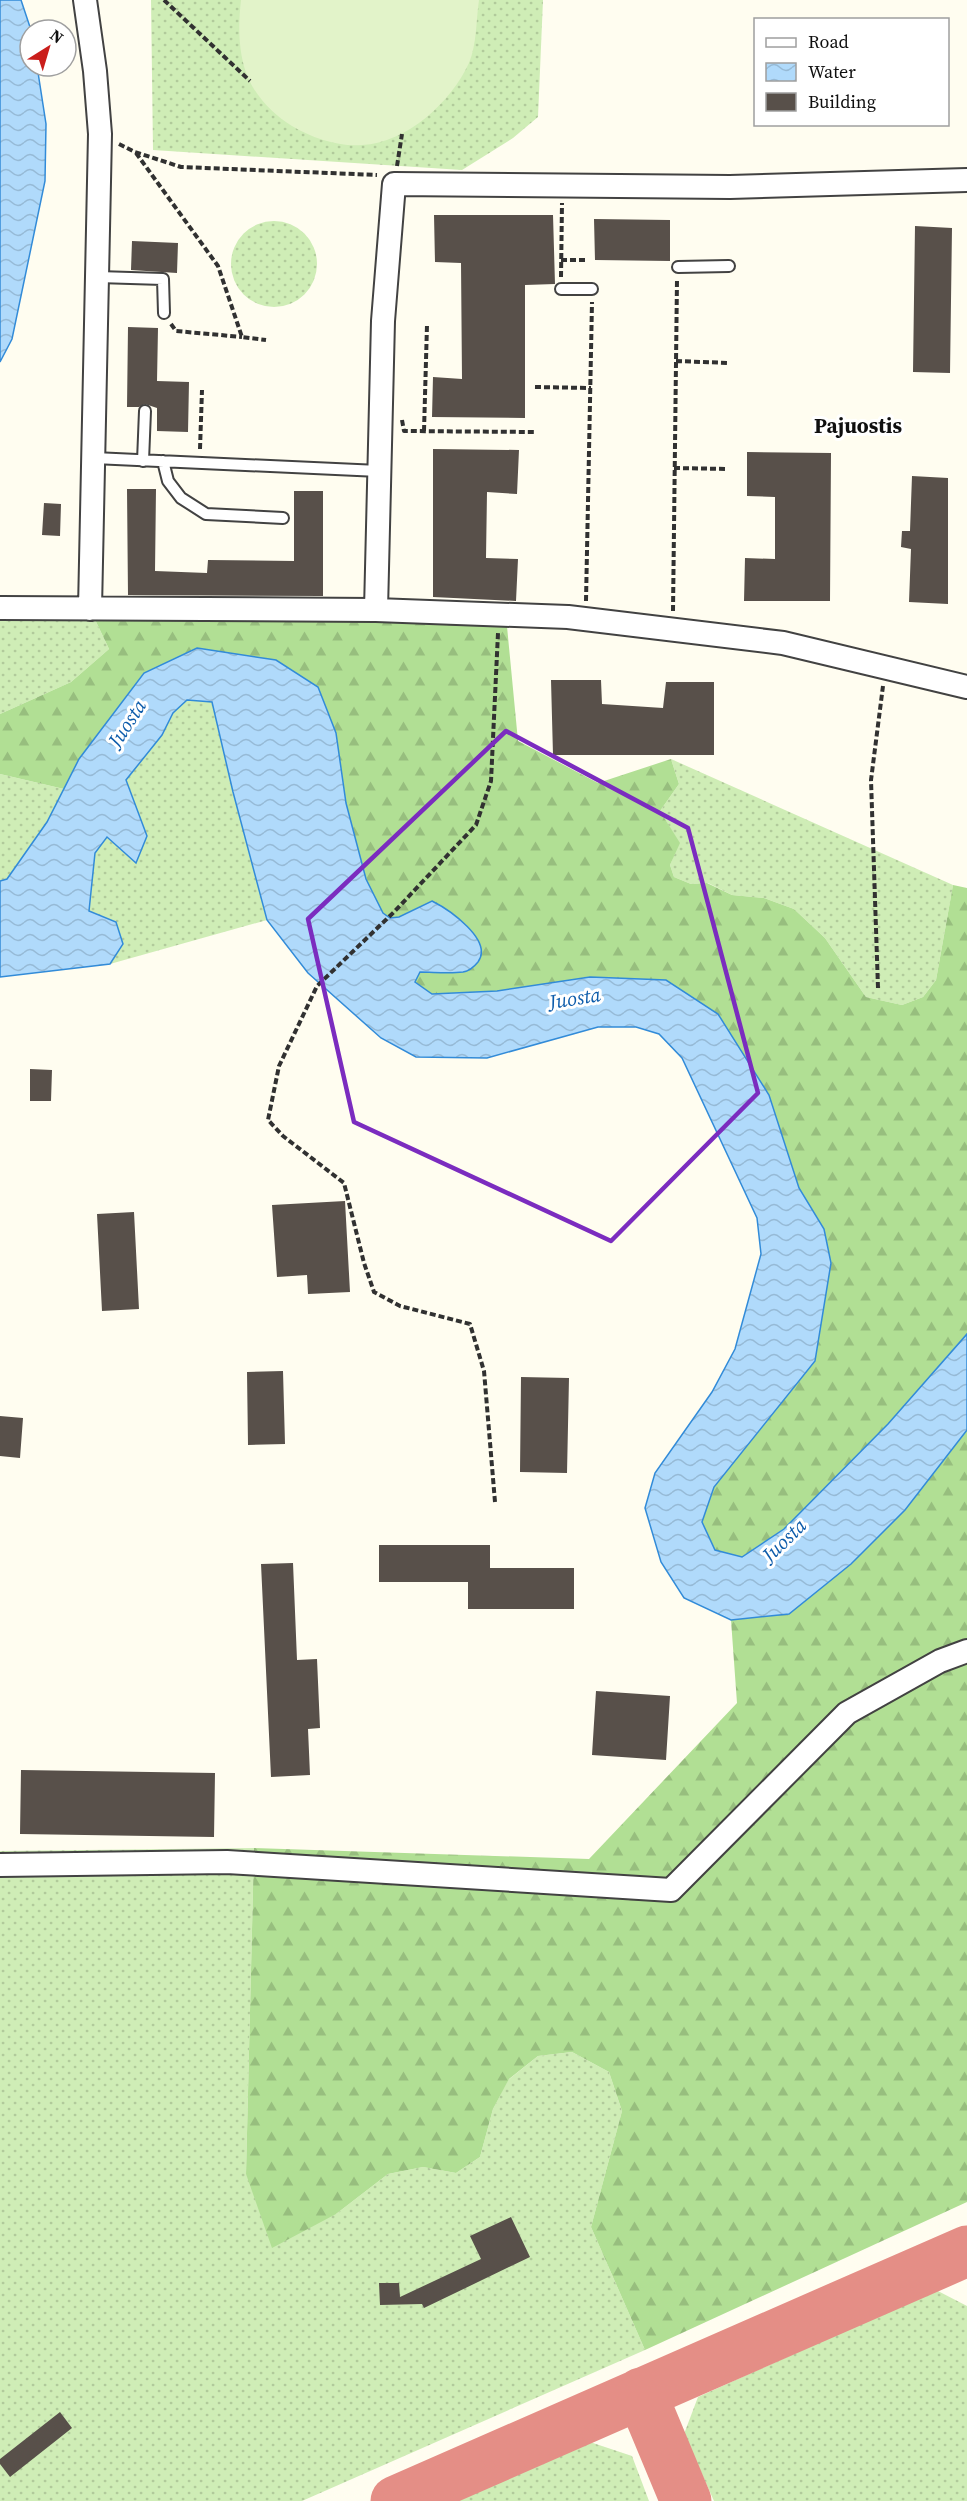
<svg xmlns="http://www.w3.org/2000/svg" width="967" height="2501" viewBox="0 0 967 2501" font-family="'Source Serif 4',serif">
  <style>
    .grass { fill: url(#grass-dots) }
    .forest { fill: url(#forest-firs) }
    .pitch { fill: #e2f3c9 }
    .water { fill: url(#water-waves); stroke: #328bd8; stroke-width: 1.5 }
    .lines { fill: none; stroke-linecap: round; stroke-linejoin: round }
    .taxiway { stroke: #e48e86; stroke-width: 51 }
    .building { fill: #58504a }
    .service-casing { stroke: #424242; stroke-width: 14 }
    .minor-casing { stroke: #424242; stroke-width: 26 }
    .path { stroke: #313131; stroke-width: 4; stroke-dasharray: 6 3; stroke-linecap: butt }
    .service { stroke: #fff; stroke-width: 10 }
    .minor { stroke: #fff; stroke-width: 22 }
    .marked { fill: none; stroke: #7b2cbf; stroke-width: 4.5; stroke-linejoin: round }
    .labels { text-anchor: middle; dominant-baseline: central; stroke-width: 6; stroke-linejoin: round; paint-order: stroke }
    .water-label { font-size: 20px; font-style: italic; fill: #0d5cab; stroke: #fff }
    .quarter-label { font-size: 21px; font-weight: bold; fill: #0f0f0f; stroke: #fff }
  </style>
  <defs>
    <pattern id="grass-dots" width="8" height="8" patternUnits="userSpaceOnUse" patternTransform="scale(1.5)"><rect width="8" height="8" fill="#cfedb6"/><path d="M2 2h.1M6 6h.1" fill="none" stroke="#b1ca9b" stroke-width="1.8" stroke-linecap="round"/></pattern>
    <pattern id="forest-firs" width="22" height="20" patternUnits="userSpaceOnUse" patternTransform="scale(1.5)"><rect width="22" height="20" fill="#b1df94"/><path d="M5 1l3.5 6h-7zM16 11l3.5 6h-7z" fill="#97be7e"/></pattern>
    <pattern id="water-waves" width="16" height="10" patternUnits="userSpaceOnUse" patternTransform="scale(1.5)"><rect width="16" height="10" fill="#b0dafb"/><path d="M0 5q4-4 8 0t8 0" fill="none" stroke="#96bad6"/></pattern>
  </defs>
  <rect width="100%" height="100%" fill="#fffdf0"/>
  <!-- grass -->
  <path class="grass" d="M 151,0 L 543,0 L 538,117 L 513,138 L 462,170 L 153,150 Z
    M231 264a43 43 0 1 1 86 0a43 43 0 1 1-86 0Z
    M 0,608 L 90,609 L 109,649 L 71,682 L 0,714 Z
    M 186,700 L 212,702 L 233,792 L 267,920 L 110,964 L 123,944 L 89,911 L 95,853 L 107,837 L 136,863 L 147,836 L 126,780 L 162,735 L 173,713 Z
    M 671,759 L 953,885 L 936,980 L 923,997 L 902,1005 L 866,997 L 825,938 L 794,909 L 764,898 L 732,895 L 708,883 L 691,884 L 674,877 L 670,865 L 679,843 L 660,811 L 679,784 Z
    M 0,774 L 64,789 L 47,822 L 7,879 L 0,881 Z
    M 254,1848 L 246,2174 L 336,2214 L 388,2174 L 423,2167 L 456,2173 L 480,2157 L 493,2109 L 508,2080 L 538,2056 L 572,2052 L 609,2072 L 622,2111 L 591,2227 L 645,2350 L 302,2501 L 0,2501 L 0,1851 Z
    M 936,2290 L 967,2306 L 967,2501 L 714,2501 L 684,2434 L 698,2397 Z
    M 587,2441 L 632,2456 L 649,2501 L 449,2501 Z"/>
  <!-- forest -->
  <path class="forest" d="M 90,609 L 506,616 L 518,741 L 598,783 L 671,759 L 679,784 L 660,811 L 680,843 L 670,865 L 674,877 L 691,884 L 707,883 L 732,895 L 764,898 L 794,909 L 825,938 L 866,997 L 902,1005 L 923,997 L 936,980 L 953,885 L 967,888 L 967,1334 L 888,1424 L 784,1529 L 742,1557 L 715,1550 L 702,1522 L 714,1487 L 815,1361 L 824,1229 L 799,1188 L 769,1095 L 718,1014 L 497,991 L 431,994 L 414,981 L 420,972 L 464,972 L 432,901 L 399,917 L 390,918 L 383,913 L 366,879 L 346,803 L 336,733 L 318,687 L 276,660 L 144,673 L 79,759 L 64,789 L 0,774 L 0,714 L 71,682 L 109,649 Z
    M 967,1430 L 967,2202 L 645,2350 L 591,2227 L 622,2111 L 609,2072 L 572,2052 L 538,2056 L 509,2079 L 493,2109 L 480,2157 L 456,2173 L 423,2167 L 388,2174 L 336,2214 L 272,2248 L 246,2174 L 254,1848 L 589,1859 L 737,1703 L 731,1620 L 789,1614 L 851,1564 L 905,1510 Z"/>
  <!-- pitch -->
  <path class="pitch" d="M 241,0 L 479,0 C 476,20 477,44 469,63 C 451,102 407,143 362,145 C 339,147 312,138 292,126 C 275,116 258,99 249,80 C 238,56 238,26 241,0 Z"/>
  <!-- water -->
  <path class="water" d="M 0,0 L 21,0 L 31,30 L 30,66 L 37,66 L 46,124 L 45,181 L 12,339 L 0,362 Z
    M 197,648 L 276,660 L 318,687 L 336,733 L 346,803 L 366,879 L 383,913 L 390,918 L 399,917 L 432,901 C 448,909 494,940 478,962 C 474,967 469,971 463,972 C 449,974 433,972 420,972 L 415,982 L 432,994 L 497,991 L 590,977 L 666,980 L 718,1014 L 769,1095 L 799,1188 L 824,1229 L 831,1263 L 815,1361 L 714,1487 L 702,1522 L 715,1550 L 742,1557 L 784,1529 L 888,1424 L 967,1334 L 967,1430 L 905,1510 L 851,1564 L 789,1614 L 731,1620 L 684,1598 L 661,1562 L 645,1508 L 655,1473 L 712,1392 L 735,1349 L 761,1254 L 757,1218 L 682,1058 L 659,1034 L 636,1027 L 598,1027 L 487,1058 L 416,1057 L 381,1038 L 308,973 L 267,920 L 233,792 L 212,702 L 187,700 L 173,713 L 162,735 L 126,780 L 147,836 L 136,863 L 107,837 L 95,853 L 89,911 L 116,922 L 123,944 L 110,964 L 0,977 L 0,881 L 7,879 L 47,822 L 79,759 L 144,673 Z"/>
  <g class="lines">
    <!-- taxiway -->
    <path class="taxiway" d="M 641,2393 L 686,2501
      M 396,2501 L 967,2251"/>
  </g>
  <!-- building -->
  <path class="building" d="M 434,215 L 553,215 L 555,284 L 525,285 L 525,418 L 432,417 L 433,377 L 462,379 L 461,263 L 435,262 Z
    M 594,219 L 670,220 L 670,261 L 595,260 Z
    M 915,226 L 952,228 L 950,373 L 913,372 Z
    M 132,241 L 178,243 L 177,273 L 131,270 Z
    M 128,327 L 158,328 L 157,381 L 189,382 L 188,432 L 157,431 L 157,408 L 145,404 L 139,407 L 127,407 Z
    M 433,449 L 519,450 L 517,494 L 487,492 L 486,558 L 518,559 L 516,601 L 433,597 Z
    M 747,452 L 831,453 L 830,601 L 744,601 L 745,558 L 775,559 L 775,497 L 747,496 Z
    M 912,476 L 948,478 L 948,604 L 909,602 L 911,549 L 901,547 L 902,531 L 910,531 Z
    M 127,489 L 156,489 L 155,571 L 207,573 L 208,560 L 294,561 L 294,491 L 323,491 L 323,596 L 128,595 Z
    M 44,503 L 61,504 L 60,536 L 42,535 Z
    M 551,680 L 601,680 L 602,704 L 663,708 L 666,682 L 714,682 L 714,755 L 553,755 Z
    M 30,1069 L 52,1070 L 51,1101 L 30,1101 Z
    M 345,1201 L 350,1292 L 308,1294 L 307,1275 L 277,1277 L 272,1205 Z
    M 134,1212 L 139,1309 L 102,1311 L 97,1214 Z
    M 283,1371 L 285,1444 L 248,1445 L 247,1372 Z
    M 521,1377 L 569,1378 L 567,1473 L 520,1472 Z
    M 0,1416 L 23,1418 L 20,1458 L 0,1456 Z
    M 379,1545 L 490,1545 L 490,1568 L 574,1568 L 574,1609 L 468,1609 L 468,1582 L 379,1582 Z
    M 293,1563 L 297,1660 L 317,1659 L 320,1728 L 308,1729 L 310,1775 L 271,1777 L 261,1564 Z
    M 596,1691 L 670,1696 L 666,1760 L 592,1755 Z
    M 21,1770 L 215,1773 L 214,1837 L 20,1834 Z
    M 511,2217 L 530,2257 L 424,2308 L 422,2304 L 380,2305 L 379,2283 L 399,2283 L 400,2297 L 481,2259 L 470,2236 Z
    M 60,2412 L 72,2428 L 10,2477 L 0,2464 L 0,2459 Z"/>
  <g class="lines">
    <!-- service casing -->
    <g class="service-casing">
      <path id="service" d="M 678,267 L 729,266
        M 98,277 L 163,279 L 164,313
        M 561,289 L 592,289
        M 94,458 L 379,471
        M 143,461 L 145,411
        M 163,461 L 168,481 L 181,498 L 206,514 L 283,518"/>
    </g>
    <!-- minor casing -->
    <g class="minor-casing">
      <path id="minor" d="M 85,0 L 95,71 L 100,134 L 90,609
        M 0,608 L 376,610 L 568,617 L 783,643 L 967,687
        M 376,610 L 383,321 L 394,184 L 730,187 L 967,180
        M 0,1865 L 227,1862 L 671,1890 L 847,1713 L 940,1661 L 967,1651"/>
    </g>
    <!-- path -->
    <path class="path" d="M 164,0 L 250,81
      M 119,144 L 135,152 L 181,167 L 377,175
      M 136,153 L 218,266 L 242,337 L 266,340
      M 397,166 L 402,134
      M 561,260 L 588,260
      M 561,277 L 562,203
      M 171,324 L 176,331 L 242,337
      M 676,361 L 729,363
      M 535,387 L 591,388
      M 402,420 L 404,431 L 534,432
      M 424,431 L 427,325
      M 200,449 L 202,390
      M 674,468 L 728,469
      M 586,601 L 592,302
      M 673,611 L 677,280
      M 878,988 L 871,780 L 883,686
      M 495,1502 L 484,1371 L 470,1324 L 400,1306 L 374,1292 L 364,1263 L 344,1183 L 283,1136 L 268,1120 L 279,1066 L 317,986 L 394,912 L 476,825 L 491,781 L 498,633"/>
    <!-- service -->
    <use href="#service" class="service"/>
    <!-- minor -->
    <use href="#minor" class="minor"/>
  </g>
  <!-- marked area -->
  <path class="marked" d="M 506,731 L 688,828 L 758,1093 L 611,1241 L 354,1122 L 308,919 Z"/>
  <g class="labels">
    <!-- water labels -->
    <g class="water-label">
      <text transform="translate(127 723) rotate(-57)">Juosta</text>
      <text transform="translate(575 998) rotate(-9)">Juosta</text>
      <text transform="translate(784 1540) rotate(-44)">Juosta</text>
    </g>
    <!-- quarter labels -->
    <g class="quarter-label">
      <text x="858" y="425">Pajuostis</text>
    </g>
  </g>
  <!-- legend -->
  <rect x="754" y="18" width="195" height="108" fill="#ffffff" stroke="#9f9f9f" stroke-width="1.5"/>
  <rect x="766" y="38" width="30" height="9" fill="#ffffff" stroke="#9f9f9f" stroke-width="1.5"/>
  <text x="808" y="48" font-size="18" fill="#0f0f0f">Road</text>
  <rect x="766" y="63" width="30" height="18" fill="url(#water-waves)" stroke="#9f9f9f" stroke-width="1.5"/>
  <text x="808" y="78" font-size="18" fill="#0f0f0f">Water</text>
  <rect x="766" y="93" width="30" height="18" fill="#58504a" stroke="#9f9f9f" stroke-width="1.5"/>
  <text x="808" y="108" font-size="18" fill="#0f0f0f">Building</text>
  <!-- north arrow -->
  <g transform="translate(48 48) rotate(37)"><circle r="28" fill="#ffffff" stroke="#9f9f9f" stroke-width="1.5"/>
  <path d="M0-4.5L10 22L0 15L-10 22Z" fill="#ca1e1b"/>
  <text y="-9" font-size="16" font-weight="bold" text-anchor="middle" fill="#0f0f0f">N</text>
  </g>
</svg>
